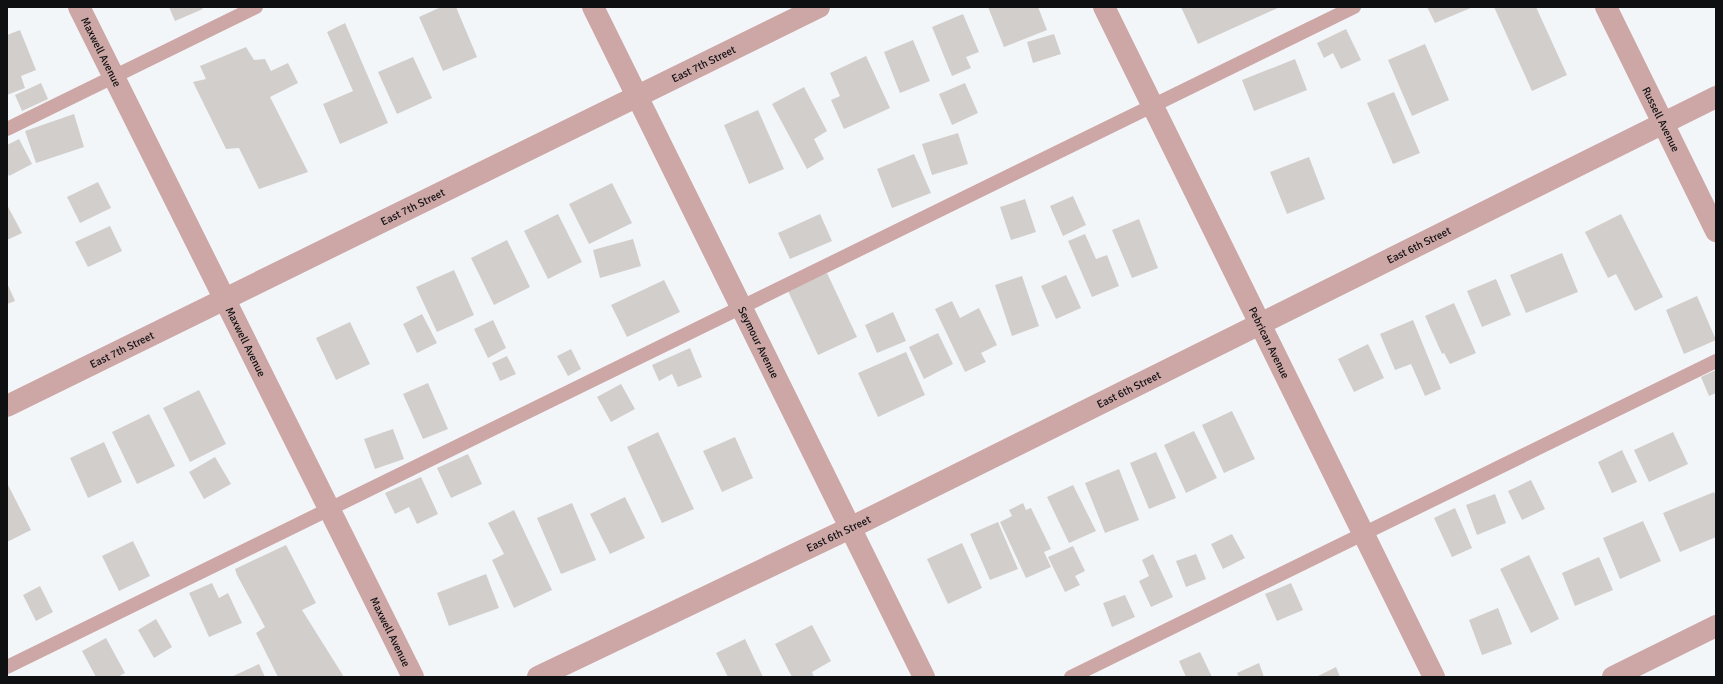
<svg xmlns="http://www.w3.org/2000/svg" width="1723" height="684" viewBox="0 0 1723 684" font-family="Signika,sans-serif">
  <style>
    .building { fill: #d2cecc }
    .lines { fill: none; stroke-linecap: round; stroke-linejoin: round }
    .service { stroke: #cda6a6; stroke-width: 14 }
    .minor { stroke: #cda6a6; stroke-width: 22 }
    .tertiary { stroke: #cda6a6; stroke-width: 22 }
    .labels { text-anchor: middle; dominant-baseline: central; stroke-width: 3; stroke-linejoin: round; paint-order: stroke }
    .street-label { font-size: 11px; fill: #0f1011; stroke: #fff }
  </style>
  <rect width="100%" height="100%" fill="#f3f6f9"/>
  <!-- building -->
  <path class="building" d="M 169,7 L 202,7 L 203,9 L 175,21 Z
    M 441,7 L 456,7 L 477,57 L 443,71 L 419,17 Z
    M 988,7 L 1038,7 L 1047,30 L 1004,47 Z
    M 1181,7 L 1280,7 L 1198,44 Z
    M 1427,7 L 1473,7 L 1435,23 Z
    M 1494,7 L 1536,7 L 1567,75 L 1532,91 Z
    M 963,14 L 979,52 L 966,57 L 971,68 L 952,76 L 932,27 Z
    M 345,23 L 388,123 L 340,144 L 323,104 L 353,91 L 327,32 Z
    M 1346,29 L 1361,60 L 1341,69 L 1333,53 L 1324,58 L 1317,43 Z
    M 20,30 L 36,70 L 21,76 L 25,88 L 7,95 L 7,35 Z
    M 1054,34 L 1061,54 L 1033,63 L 1027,42 Z
    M 913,40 L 930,81 L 900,93 L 884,52 Z
    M 1425,44 L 1449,100 L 1412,116 L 1388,60 Z
    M 246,47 L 254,60 L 265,59 L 271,71 L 288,63 L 298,83 L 270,97 L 308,172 L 259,189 L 239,148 L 226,149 L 193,82 L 206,79 L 200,66 Z
    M 866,56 L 890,108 L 844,129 L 831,100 L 840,96 L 830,73 Z
    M 413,57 L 432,98 L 397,114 L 378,72 Z
    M 1295,59 L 1307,90 L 1254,111 L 1242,80 Z
    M 41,83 L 48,99 L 22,111 L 15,95 Z
    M 965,83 L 978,113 L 952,125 L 939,94 Z
    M 804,87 L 827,131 L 814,139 L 824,159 L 807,169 L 772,104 Z
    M 1394,92 L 1420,153 L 1393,164 L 1367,103 Z
    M 758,110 L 784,169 L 749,184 L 724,125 Z
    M 74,114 L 84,147 L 36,163 L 25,131 Z
    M 958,133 L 968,164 L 932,175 L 922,144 Z
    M 19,139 L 32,164 L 9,176 L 7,172 L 7,145 Z
    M 914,154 L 931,193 L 892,208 L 877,169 Z
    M 1309,157 L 1325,199 L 1287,214 L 1270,172 Z
    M 98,182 L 111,208 L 80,223 L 67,197 Z
    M 612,183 L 632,223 L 589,244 L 569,204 Z
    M 1073,196 L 1086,225 L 1063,236 L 1050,206 Z
    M 1025,199 L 1036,232 L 1011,240 L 1000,207 Z
    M 7,205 L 22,233 L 7,240 Z
    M 558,214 L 582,262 L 548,279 L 524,231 Z
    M 820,214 L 832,241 L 790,259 L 778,233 Z
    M 1621,214 L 1663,297 L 1635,311 L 1616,274 L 1608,278 L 1585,232 Z
    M 1139,219 L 1158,268 L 1132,278 L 1112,230 Z
    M 110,226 L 122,251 L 88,267 L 75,242 Z
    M 1085,234 L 1096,259 L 1107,255 L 1119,286 L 1092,297 L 1068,241 Z
    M 633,239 L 641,266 L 600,278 L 593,250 Z
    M 507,240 L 530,287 L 494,305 L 471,258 Z
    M 1562,253 L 1578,292 L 1526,313 L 1510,275 Z
    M 454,270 L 474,315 L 437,332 L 416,287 Z
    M 827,273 L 857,337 L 818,355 L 788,291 Z
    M 1066,275 L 1081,308 L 1056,319 L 1041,286 Z
    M 1022,276 L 1039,326 L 1012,336 L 995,285 Z
    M 1496,279 L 1511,315 L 1482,327 L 1467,291 Z
    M 664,280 L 680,312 L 627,337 L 611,305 Z
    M 7,283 L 15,301 L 7,304 Z
    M 1697,296 L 1716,340 L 1684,354 L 1666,310 Z
    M 952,301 L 960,318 L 979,308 L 997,345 L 981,353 L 986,362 L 965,372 L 935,309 Z
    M 1454,303 L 1476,353 L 1450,364 L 1444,353 L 1442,354 L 1425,316 Z
    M 893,312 L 906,341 L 877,353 L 865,325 Z
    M 422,314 L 437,343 L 417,353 L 403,324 Z
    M 493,320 L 506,348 L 488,358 L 474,329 Z
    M 1413,320 L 1441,389 L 1425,396 L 1411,364 L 1395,370 L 1380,334 Z
    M 350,322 L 370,364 L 336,380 L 316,338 Z
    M 938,333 L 953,364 L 924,379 L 909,347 Z
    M 1368,344 L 1384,378 L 1354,392 L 1338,359 Z
    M 690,348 L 702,377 L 678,387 L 672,374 L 659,381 L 652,365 Z
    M 571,349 L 581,369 L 568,376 L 557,356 Z
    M 906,352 L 925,395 L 878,417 L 858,373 Z
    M 507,356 L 516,374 L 500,381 L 492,363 Z
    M 1716,370 L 1716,393 L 1709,396 L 1701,377 Z
    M 428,383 L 448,429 L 423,439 L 403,394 Z
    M 621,384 L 635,409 L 611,422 L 597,397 Z
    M 199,390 L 226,444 L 190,462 L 163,408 Z
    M 1232,411 L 1255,459 L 1224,473 L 1202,425 Z
    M 149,414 L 175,466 L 137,484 L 112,432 Z
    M 393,429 L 404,459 L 375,469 L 364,439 Z
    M 1194,431 L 1217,478 L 1186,493 L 1164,445 Z
    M 658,432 L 694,509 L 662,523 L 627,447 Z
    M 1673,432 L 1688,464 L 1649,482 L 1634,450 Z
    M 735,437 L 753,478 L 722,492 L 703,451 Z
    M 104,442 L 122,482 L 88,498 L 70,458 Z
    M 1622,450 L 1637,482 L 1612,493 L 1598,462 Z
    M 1156,452 L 1176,498 L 1149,509 L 1130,463 Z
    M 468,454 L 482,484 L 451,498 L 437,468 Z
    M 215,457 L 231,484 L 204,499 L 189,472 Z
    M 1119,469 L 1139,520 L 1105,533 L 1085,483 Z
    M 421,477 L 438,514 L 417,524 L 409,507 L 395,514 L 385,493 Z
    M 1531,480 L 1545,509 L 1522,520 L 1508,491 Z
    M 7,483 L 31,530 L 7,542 Z
    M 1073,485 L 1096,531 L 1069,543 L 1047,497 Z
    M 1714,492 L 1716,497 L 1716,537 L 1680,552 L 1663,513 Z
    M 1495,494 L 1506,523 L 1477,535 L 1466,505 Z
    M 625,497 L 645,538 L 610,554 L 590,514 Z
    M 572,503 L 596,560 L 561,574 L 537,518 Z
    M 1023,503 L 1026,510 L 1031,508 L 1051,549 L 1044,552 L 1051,567 L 1026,578 L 1000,522 L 1012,516 L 1009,510 Z
    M 1455,508 L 1472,548 L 1452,557 L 1434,518 Z
    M 514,510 L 552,590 L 514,608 L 492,560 L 504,554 L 488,523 Z
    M 1643,521 L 1661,561 L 1620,579 L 1603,538 Z
    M 998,522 L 1018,569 L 990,580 L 970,534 Z
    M 1232,534 L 1245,558 L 1223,569 L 1211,544 Z
    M 133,541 L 150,576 L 119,591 L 102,556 Z
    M 962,543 L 982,588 L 948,604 L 927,559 Z
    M 286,545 L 316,603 L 302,610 L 344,677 L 278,677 L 256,633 L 265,627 L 237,575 L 235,569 Z
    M 1073,546 L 1085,571 L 1075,576 L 1080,585 L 1065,592 L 1048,557 Z
    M 1153,554 L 1173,597 L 1151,607 L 1139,581 L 1149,576 L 1142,560 Z
    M 1196,554 L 1206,579 L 1186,587 L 1176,561 Z
    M 1529,555 L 1559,619 L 1531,633 L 1500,569 Z
    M 1599,557 L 1613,590 L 1575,606 L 1562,573 Z
    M 486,574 L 499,608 L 449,626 L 437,593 Z
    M 212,583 L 219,598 L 228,593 L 242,623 L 209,637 L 189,593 Z
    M 1291,583 L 1303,610 L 1277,621 L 1265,594 Z
    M 40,586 L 53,612 L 36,621 L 23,595 Z
    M 1125,595 L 1135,617 L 1112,627 L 1103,603 Z
    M 1498,608 L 1512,644 L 1482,655 L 1469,620 Z
    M 156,619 L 172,647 L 154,658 L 138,630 Z
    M 812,625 L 831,661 L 812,672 L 814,677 L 792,677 L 775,644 Z
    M 106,638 L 125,673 L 118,677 L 96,677 L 82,651 Z
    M 745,639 L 763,677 L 728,677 L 716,653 Z
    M 1200,652 L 1212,677 L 1186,677 L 1179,661 Z
    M 1259,663 L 1264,677 L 1239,677 L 1237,673 Z
    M 259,664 L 265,677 L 231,677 Z
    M 1336,667 L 1340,677 L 1316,677 Z"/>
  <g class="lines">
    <!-- service -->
    <path class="service" d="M 7,129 L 256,7
      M 7,667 L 1354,7
      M 1071,677 L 1716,361"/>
    <!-- minor -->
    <g class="minor">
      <path id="s1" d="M 79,7 L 413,677"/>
      <path id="s2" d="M 593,7 L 924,677"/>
      <path id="s3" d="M 1104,7 L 1434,677"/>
      <path id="s4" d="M 1606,7 L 1716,231"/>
      <path id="s5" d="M 7,406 L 819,7"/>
      <path id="s6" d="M 538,677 L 850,528 L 1716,97"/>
    </g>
    <!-- tertiary -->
    <path class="tertiary" d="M 1613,677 L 1716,626"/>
  </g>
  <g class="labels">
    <!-- street labels -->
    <g class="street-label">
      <text stroke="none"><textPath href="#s1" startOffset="50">Maxwell Avenue</textPath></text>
      <text stroke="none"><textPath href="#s5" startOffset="776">East 7th Street</textPath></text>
      <text stroke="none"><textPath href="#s4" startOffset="125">Russell Avenue</textPath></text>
      <text stroke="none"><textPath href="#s5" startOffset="452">East 7th Street</textPath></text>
      <text stroke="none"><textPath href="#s6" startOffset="981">East 6th Street</textPath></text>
      <text stroke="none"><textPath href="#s1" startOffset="374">Maxwell Avenue</textPath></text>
      <text stroke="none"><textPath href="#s2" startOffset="374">Seymour Avenue</textPath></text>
      <text stroke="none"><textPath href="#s3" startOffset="374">Pebrican Avenue</textPath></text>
      <text stroke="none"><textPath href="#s5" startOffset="128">East 7th Street</textPath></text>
      <text stroke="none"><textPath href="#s6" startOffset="657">East 6th Street</textPath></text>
      <text stroke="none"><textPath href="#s6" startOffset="333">East 6th Street</textPath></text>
      <text stroke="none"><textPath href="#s1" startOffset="698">Maxwell Avenue</textPath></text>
    </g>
  </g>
  <!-- border -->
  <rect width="1723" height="684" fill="none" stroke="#0f1011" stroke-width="16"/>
</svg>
